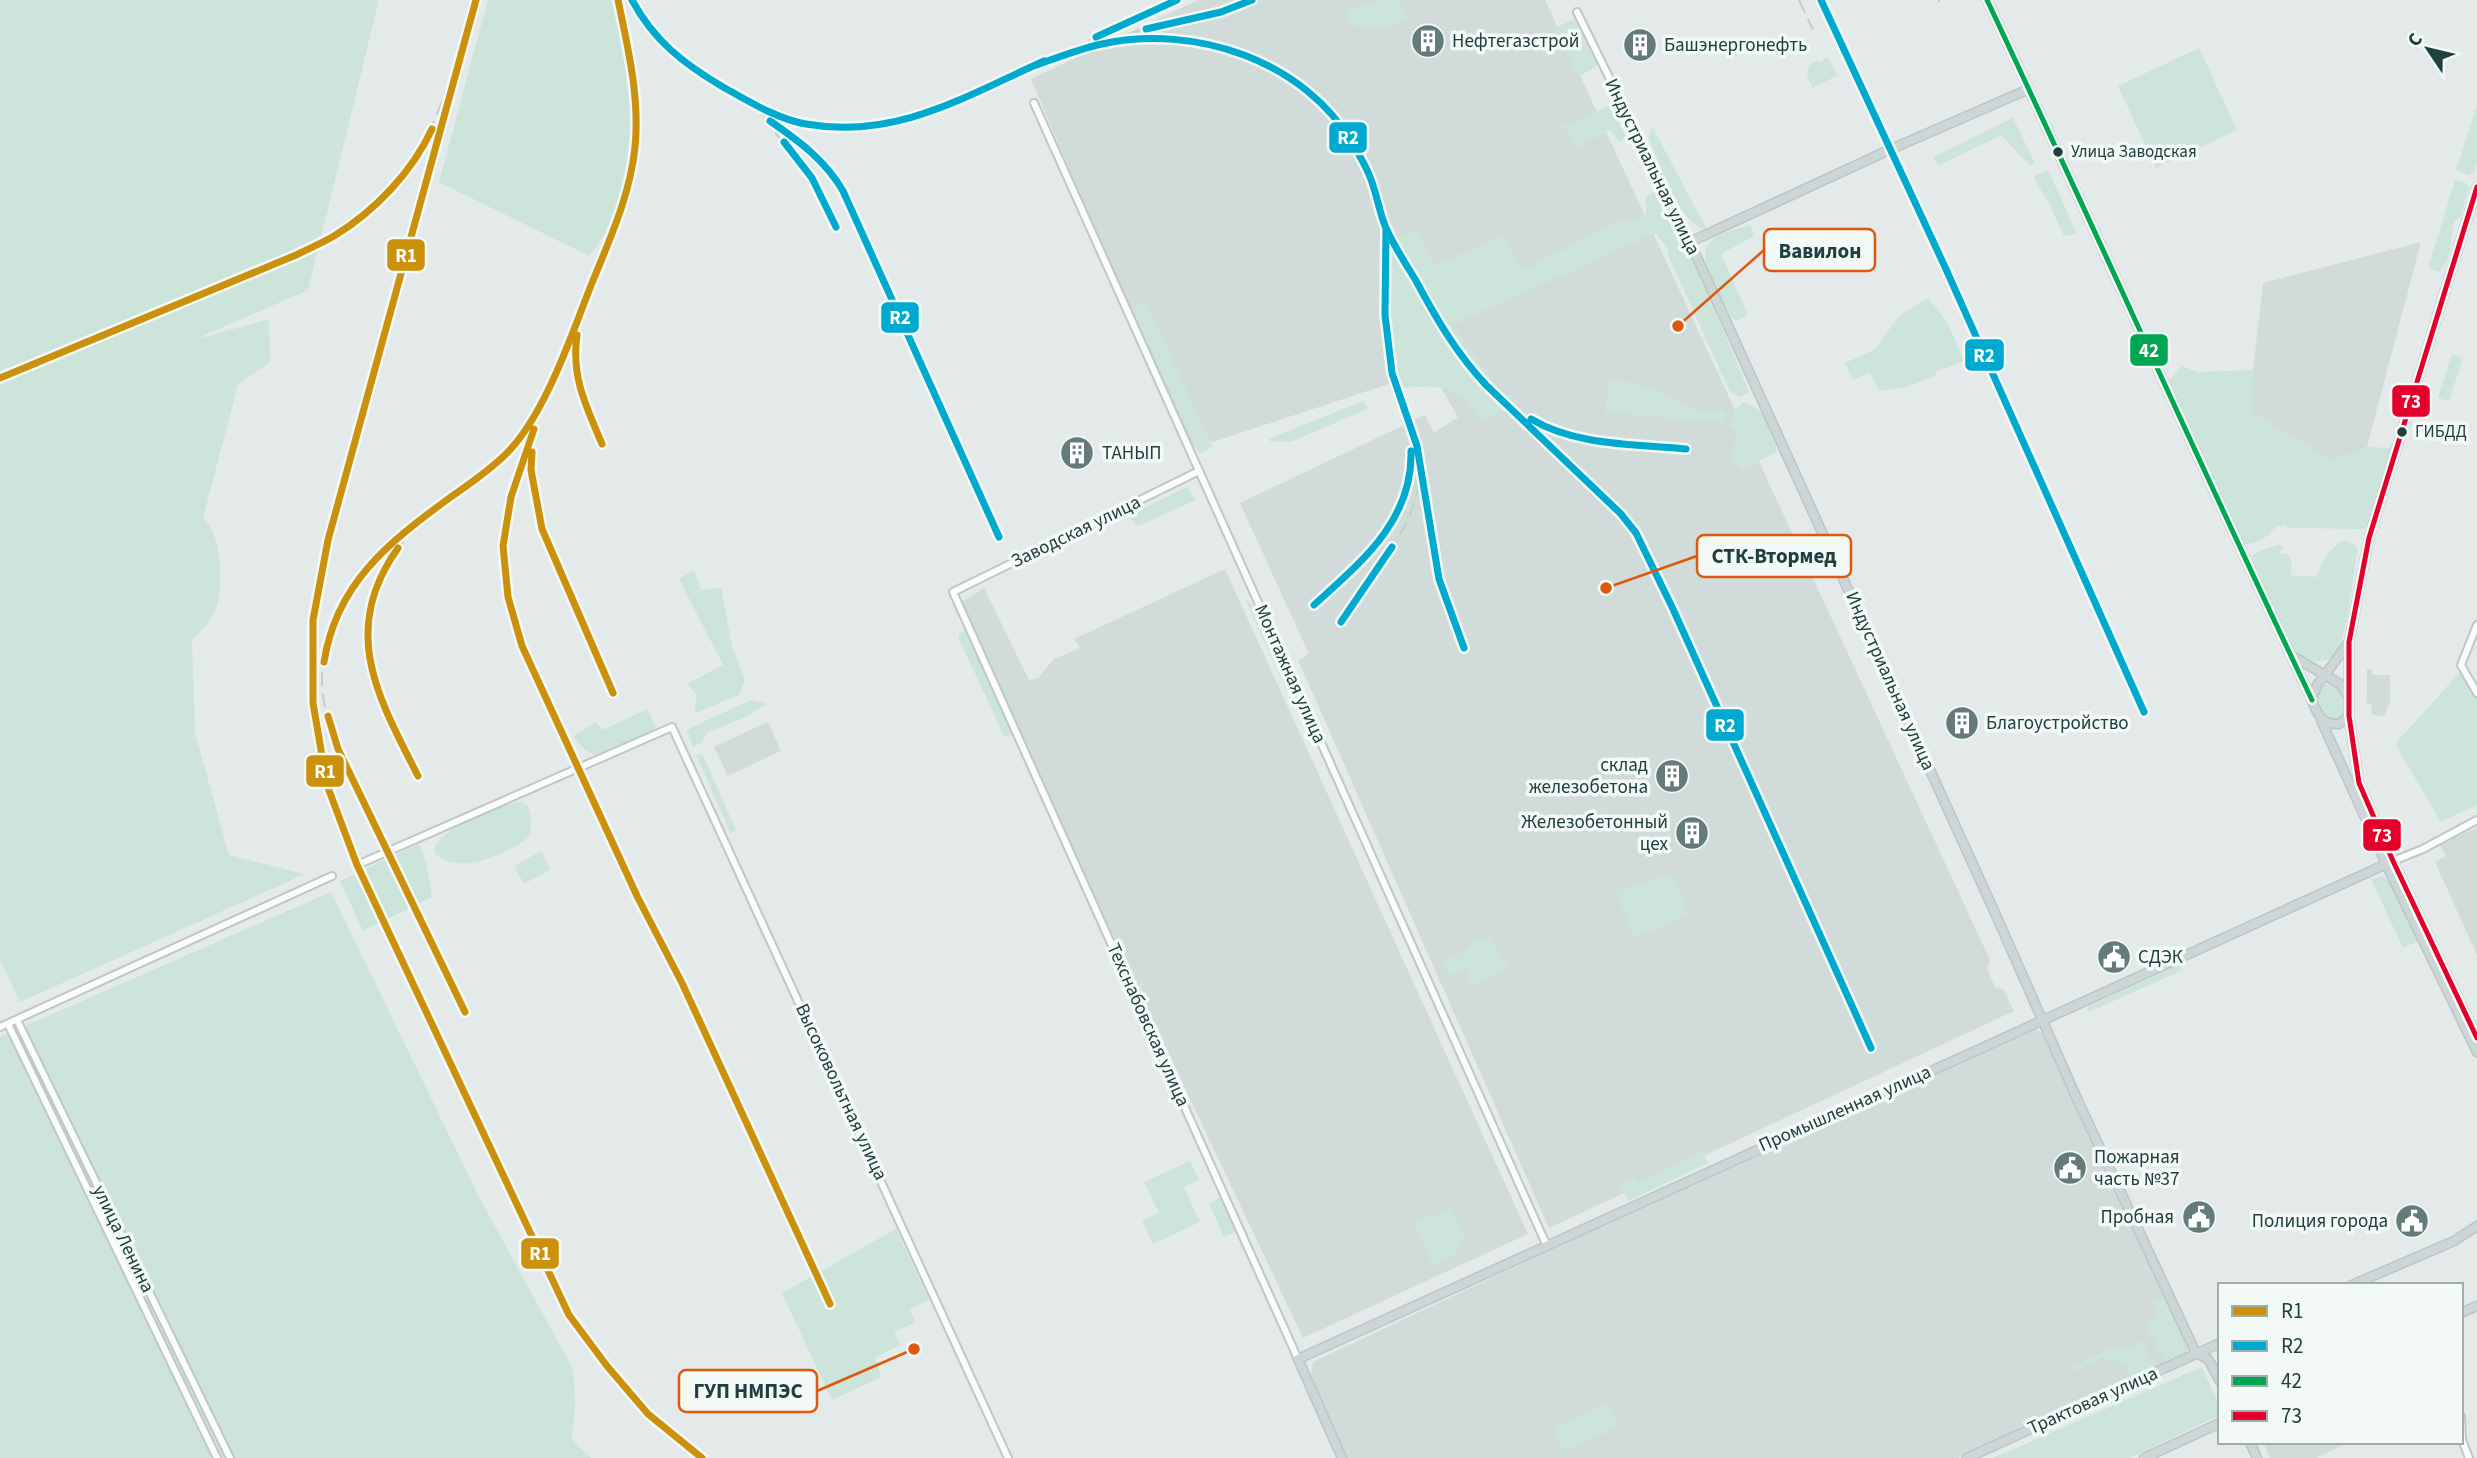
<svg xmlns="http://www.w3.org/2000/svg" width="2477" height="1458" viewBox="0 0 2477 1458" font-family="'Source Sans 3',sans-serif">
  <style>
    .built { fill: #d1dcda }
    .green { fill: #cce4da }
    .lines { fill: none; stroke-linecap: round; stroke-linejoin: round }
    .minor-casing { stroke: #c1c7c6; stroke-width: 10 }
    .major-casing { stroke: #bcc6c5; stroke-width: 11 }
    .minor { stroke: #fbfcfc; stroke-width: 6 }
    .major { stroke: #cdd6d6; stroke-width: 8 }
    .rail { stroke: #c6cbcb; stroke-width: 2; stroke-dasharray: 14 7; stroke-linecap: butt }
    .bus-1-casing { stroke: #f2f9f7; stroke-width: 10 }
    .bus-2-casing { stroke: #f2f9f7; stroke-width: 10 }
    .bus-1 { stroke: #00a651; stroke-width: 5 }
    .bus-2 { stroke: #e4002b; stroke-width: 5 }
    .rail-1-casing { stroke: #f2f9f7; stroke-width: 12 }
    .rail-2-casing { stroke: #f2f9f7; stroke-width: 12 }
    .rail-1 { stroke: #cc910c; stroke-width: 7 }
    .rail-2 { stroke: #00a9ce; stroke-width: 7 }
    .bus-dot { fill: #203f3e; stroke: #f2f9f7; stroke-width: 2.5 }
    .labels { text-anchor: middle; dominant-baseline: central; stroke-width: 7; stroke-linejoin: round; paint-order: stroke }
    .bus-label { font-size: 17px; fill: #203f3e; stroke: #f2f9f7; text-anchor: start }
    .poi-label { font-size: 19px; fill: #203f3e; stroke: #f2f9f7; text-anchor: start }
    .street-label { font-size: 19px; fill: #203f3e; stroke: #f2f9f7 }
    .leader { fill: none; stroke: #de580e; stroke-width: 2.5 }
    .callout-dot { fill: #de580e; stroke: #f2f9f7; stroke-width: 2.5 }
    .callout { fill: #f2f9f7; stroke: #de580e; stroke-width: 2.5 }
    .callout-label { font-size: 21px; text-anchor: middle; font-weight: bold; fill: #203f3e }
    .line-badge { stroke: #f2f9f7; stroke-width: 2.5 }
    .badge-label { font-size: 19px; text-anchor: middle; font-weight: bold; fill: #fff }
  </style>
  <rect width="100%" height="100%" fill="#e4eae9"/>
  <!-- built -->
  <path class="built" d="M 1198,0 L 1545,0 L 1990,960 L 1987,969 L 1995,987 L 2003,989 L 2014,1011 L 1549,1228 L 1298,660 L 1309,654 L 1240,503 L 1425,415 L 1434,433 L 1458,417 L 1431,370 L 1189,450 L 1031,79 Z
    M 2421,242 L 2367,447 L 2334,461 L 2253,414 L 2253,370 L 2263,283 Z
    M 1225,569 L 1528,1234 L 1303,1338 L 957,605 L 984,588 L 1029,680 L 1038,678 L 1054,659 L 1080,648 L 1074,639 Z
    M 2367,669 L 2371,669 L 2373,675 L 2390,675 L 2390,702 L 2384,716 L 2372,715 L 2371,704 L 2367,703 Z
    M 768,722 L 781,751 L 728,776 L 714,747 Z
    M 2477,828 L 2477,955 L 2435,862 L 2446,856 L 2439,844 Z
    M 2033,1028 L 2044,1034 L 2188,1346 L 2185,1357 L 1958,1458 L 1346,1458 L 1314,1388 L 1311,1373 L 1313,1362 L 1720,1170 Z
    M 2263,1442 L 2342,1442 L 2343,1445 L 2316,1458 L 2270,1458 Z"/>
  <!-- green -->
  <path class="green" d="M 0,0 L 379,0 L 308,290 L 194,340 L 269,319 L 270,362 L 238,385 L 203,518 C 222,533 224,588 216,609 C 211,622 201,631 192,640 L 195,733 L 229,855 L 305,874 L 20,1002 L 0,960 Z
    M 488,0 L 617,0 L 633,107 L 624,188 L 605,233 L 589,256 L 439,182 Z
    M 1383,0 L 1398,0 L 1409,18 L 1391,28 L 1350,25 L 1345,11 Z
    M 1574,19 L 1598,65 L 1579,77 L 1553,29 Z
    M 2199,48 L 2237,130 L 2156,168 L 2118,86 Z
    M 1823,58 L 1828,58 L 1838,75 L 1813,88 C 1805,77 1804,67 1817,60 L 1818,62 L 1824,60 Z
    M 2477,105 L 2477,162 L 2474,172 L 2468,175 L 2456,170 Z
    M 1609,106 L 1626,136 L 1620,143 L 1610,130 L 1577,148 L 1563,126 Z
    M 2013,118 L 2035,163 L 2030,166 L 2001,135 L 1938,166 L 1933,157 Z
    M 1652,126 L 1707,230 C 1679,224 1662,168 1651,144 L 1649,136 Z
    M 2048,170 L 2077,234 L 2064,236 L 2049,203 L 2033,177 Z
    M 2455,180 L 2466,183 L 2469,188 L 2460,217 L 2454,221 C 2450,239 2453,258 2439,272 L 2428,268 Z
    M 1661,190 L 1709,296 L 1749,392 L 1741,397 L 1730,392 L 1668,255 L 1669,251 L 1656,233 L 1452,325 L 1499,390 L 1519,402 L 1481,422 C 1476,415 1471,405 1465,399 C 1447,383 1421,387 1400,388 L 1388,370 L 1385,338 L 1391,238 L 1410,265 L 1398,237 L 1416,230 L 1434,266 L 1504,235 L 1523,270 L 1618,222 L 1646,218 L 1646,196 Z
    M 1750,225 L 1754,236 L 1721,254 L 1748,315 L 1736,321 L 1731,317 C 1723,301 1695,257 1710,242 C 1719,233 1737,229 1750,225 Z
    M 1928,298 L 1948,324 L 1964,361 L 1937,371 L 1935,376 L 1907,387 L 1879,391 L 1870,372 L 1853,380 L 1845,363 L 1874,350 L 1900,315 Z
    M 1145,301 L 1213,447 L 1199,454 L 1132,308 Z
    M 2452,354 L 2463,358 L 2449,401 L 2438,398 Z
    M 2182,366 L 2197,372 L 2253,370 L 2253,414 L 2333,460 L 2367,447 L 2391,448 L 2368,525 L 2364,529 L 2288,528 L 2288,526 L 2282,525 L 2281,528 L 2277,525 C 2267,538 2258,545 2242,544 L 2168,382 Z
    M 1610,379 L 1655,388 L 1684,406 L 1697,410 L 1725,412 L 1723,423 L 1605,412 Z
    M 1363,401 L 1367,409 L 1291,442 L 1271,442 L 1269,439 Z
    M 1743,402 C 1764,408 1777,429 1776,452 L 1743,470 L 1730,460 L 1737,434 L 1729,426 L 1734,412 Z
    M 1187,487 L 1196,500 L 1138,526 L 1131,519 L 1133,514 Z
    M 2344,540 L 2355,545 L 2358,549 C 2354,568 2346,639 2337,652 C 2326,667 2305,661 2293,651 L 2252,562 L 2252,556 L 2264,549 L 2281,544 L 2284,548 L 2280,551 L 2281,554 L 2287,553 L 2292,564 L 2291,575 L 2317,577 C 2321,561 2330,548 2344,540 Z
    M 692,571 L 695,571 L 701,590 L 721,588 L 732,646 L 745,680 L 739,695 L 695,713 L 696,694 L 687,684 L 723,665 L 679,579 Z
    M 1245,599 L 1255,607 L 1291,688 L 1287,691 Z
    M 965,631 L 1013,734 L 1004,736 L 958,637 L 960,633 Z
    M 2461,671 L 2477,697 L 2477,805 L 2441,822 L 2395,744 Z
    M 2328,683 C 2341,686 2353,708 2340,719 C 2324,732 2316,700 2318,690 Z
    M 751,700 L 767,704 L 745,717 L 707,733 L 701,743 L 693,747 L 687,731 L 692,727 Z
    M 648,709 L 656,730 L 596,756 L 584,749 L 574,737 L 577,733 L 596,722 L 602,730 Z
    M 702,753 L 736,830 L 731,833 C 718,807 708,781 696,755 Z
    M 522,801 C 535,809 531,824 529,837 C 505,854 459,877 434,853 C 434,828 501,806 522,801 Z
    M 419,844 L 427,867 L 432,897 L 363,931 L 340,881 Z
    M 541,851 L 551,869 L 524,884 L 514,866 Z
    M 1671,873 L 1689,914 L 1635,938 L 1615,891 Z
    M 2383,876 L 2395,888 L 2420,940 L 2403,948 L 2371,879 Z
    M 331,892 L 479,1197 L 573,1369 L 575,1402 L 572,1440 L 591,1458 L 0,1458 L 0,1037 Z
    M 1489,934 L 1508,968 L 1472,985 L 1465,969 L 1449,976 L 1442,961 L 1458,955 L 1476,940 L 1483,939 Z
    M 2180,964 L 2183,970 L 2089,1012 L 2087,1007 Z
    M 1702,1151 L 1708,1163 L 1628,1201 L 1619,1183 L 1636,1176 L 1639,1182 Z
    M 1190,1161 L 1199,1180 L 1184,1187 L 1200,1222 L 1153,1244 L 1142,1221 L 1159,1213 L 1144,1182 Z
    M 1222,1197 L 1237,1231 L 1224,1237 L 1209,1203 Z
    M 1451,1208 L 1465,1235 C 1457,1253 1453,1260 1432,1264 L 1414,1221 L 1431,1214 L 1434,1216 Z
    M 896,1229 L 929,1300 L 910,1309 L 915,1322 L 894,1332 L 901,1345 L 875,1357 L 881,1377 L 832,1400 L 782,1293 Z
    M 2164,1298 L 2186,1347 L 2185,1354 L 2165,1362 L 2145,1323 L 2159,1316 L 2153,1303 Z
    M 2142,1341 L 2155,1367 L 2154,1375 L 2136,1383 L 2126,1371 L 2130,1364 L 2121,1367 L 2117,1360 L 2101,1358 L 2073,1371 L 2070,1367 L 2121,1344 L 2124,1350 Z
    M 2202,1367 L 2220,1407 L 2220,1415 L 2130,1458 L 1993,1458 Z
    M 1609,1403 L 1619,1427 L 1564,1451 L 1554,1427 Z"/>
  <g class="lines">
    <!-- minor casing -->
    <g class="minor-casing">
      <path id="minor" d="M 1577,12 L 1690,242
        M 1034,103 L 1546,1244
        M 1199,471 L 953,592 L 1298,1359
        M 2477,625 L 2461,665 L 2477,693
        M 2393,861 L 2423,849 L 2477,820
        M 357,865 L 672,727 L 1008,1458
        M 17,1020 L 230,1458
        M 8,1024 L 217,1458
        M 0,1027 L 332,876
        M 2461,1416 L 2462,1440 L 2469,1458"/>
    </g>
    <!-- major casing -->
    <g class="major-casing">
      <path id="major" d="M 1987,0 C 2097,233 2201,468 2312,700
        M 2029,89 L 1889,150 L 1690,242 L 1995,913 L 2078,1101 L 2196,1353 L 2208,1359 L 2220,1381
        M 2477,187 L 2369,538 L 2349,642 L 2349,716 L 2359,783 L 2393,861 L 2477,1038
        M 2292,656 L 2325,675 L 2349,642
        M 2348,696 L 2340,684 L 2325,675 L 2317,685 L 2312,700 C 2317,715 2323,725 2339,724 L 2349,716
        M 2321,720 L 2386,864 L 2477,1052
        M 2352,1285 L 2454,1241 L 2477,1226
        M 2461,1313 L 2477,1306
        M 2250,1442 L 2257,1458
        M 1342,1458 L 1298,1359 L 2393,861
        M 1967,1458 L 2220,1343
        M 2144,1458 L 2220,1423"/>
    </g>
    <!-- minor -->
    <use href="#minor" class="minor"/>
    <!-- major -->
    <use href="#major" class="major"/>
    <!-- rail -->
    <path class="rail" d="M 632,0 C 654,41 684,64 724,87 C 749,101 777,119 806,124 C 896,139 962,99 1039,63
      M 1799,0 L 1813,30
      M 1821,0 L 1945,267 L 2144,712
      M 1939,0 L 1939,2
      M 1134,32 L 1184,22 L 1252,0
      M 1090,40 L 1177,0
      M 1031,67 C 1054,59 1078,49 1102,44 C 1195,24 1304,60 1353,144 C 1359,155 1366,166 1370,177 C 1377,194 1379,212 1386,228 C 1394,246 1405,263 1415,279 C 1436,318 1456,353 1486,385 L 1621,514 L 1636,533 L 1673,609 L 1871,1048
      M 760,113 C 792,136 823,156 843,191 L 999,537
      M 775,133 C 804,162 818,190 836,227
      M 1386,230 L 1385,315 L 1392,373 L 1417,446 L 1439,579 L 1464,648
      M 577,337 C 571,378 587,407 602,444
      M 0,378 L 296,255 C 308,249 322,243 334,236 C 429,177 445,99 472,0
      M 1526,416 C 1574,445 1632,444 1686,449
      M 536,423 L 511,497 L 503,546 L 508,597 L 522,646 L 638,898 L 682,983 L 830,1304
      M 532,450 L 531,470 L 542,529 L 613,693
      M 404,541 C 337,626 376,693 418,776
      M 1314,605 C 1362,561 1413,521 1411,448
      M 1341,622 C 1368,581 1414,530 1419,481
      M 465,1012 C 437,954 411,896 383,839 C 361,794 330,747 323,696 C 313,610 378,550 441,505 C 464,488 490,472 509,451 C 550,404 571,338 593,281 C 611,237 633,191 635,143 C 637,94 627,48 618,0"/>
    <!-- bus-1 casing -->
    <g class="bus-1-casing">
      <path id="bus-1" d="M 1987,0 C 2097,233 2201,468 2312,700"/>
    </g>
    <!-- bus-2 casing -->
    <g class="bus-2-casing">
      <path id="bus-2" d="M 2477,187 L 2369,538 L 2349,642 L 2349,716 L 2359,783 L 2393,861 L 2477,1038"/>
    </g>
    <!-- bus-1 -->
    <use href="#bus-1" class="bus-1"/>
    <!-- bus-2 -->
    <use href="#bus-2" class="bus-2"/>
    <!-- rail-1 casing -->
    <g class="rail-1-casing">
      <path id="rail-1" d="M 476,0 L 328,540 L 313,620 L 313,703 L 327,785 L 357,865 L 569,1315 L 607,1366 L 648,1414 L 702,1458
        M 577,335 C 571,377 586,406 602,444
        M 0,378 L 296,255 C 308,249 322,243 334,236 C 375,211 412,172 432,129
        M 534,429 L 511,497 L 503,546 L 508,597 L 522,646 L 638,898 L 682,983 L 830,1304
        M 532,452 L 531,470 L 542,529 L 613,693
        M 398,548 C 339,631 378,697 418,776
        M 324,662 C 336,584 388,543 448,499 C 468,485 489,471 507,453 C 545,414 570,339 590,288 C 608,243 630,197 635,147 C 640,98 628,48 618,0
        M 328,716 L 338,749 L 465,1012"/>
    </g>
    <!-- rail-2 casing -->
    <g class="rail-2-casing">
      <path id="rail-2" d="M 632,0 C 654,41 684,64 723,87 C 748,101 777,119 806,124 C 895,140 966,96 1044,61
        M 1821,0 L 1945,267 L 2144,712
        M 1146,29 L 1221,12 L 1252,0
        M 1096,37 L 1177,0
        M 1031,67 C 1054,59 1078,49 1102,44 C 1195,24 1304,60 1353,144 C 1359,155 1366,166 1370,177 C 1377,194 1379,212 1386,228 C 1394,246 1405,263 1415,279 C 1436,318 1456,353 1486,385 L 1621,514 L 1636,533 L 1673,609 L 1871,1048
        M 770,121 C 799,141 825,160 843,191 L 999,537
        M 784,142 L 812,178 L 836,227
        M 1386,229 L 1385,315 L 1392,373 L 1417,446 L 1439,579 L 1464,648
        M 1531,419 C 1576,446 1635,444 1686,449
        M 1314,605 C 1360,563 1413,521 1411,451
        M 1341,622 L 1392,547"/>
    </g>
    <!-- rail-1 -->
    <use href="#rail-1" class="rail-1"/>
    <!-- rail-2 -->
    <use href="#rail-2" class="rail-2"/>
  </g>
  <!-- icons -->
  <defs>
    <g id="building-disc" transform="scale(1.75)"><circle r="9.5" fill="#657b7a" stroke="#f2f9f7"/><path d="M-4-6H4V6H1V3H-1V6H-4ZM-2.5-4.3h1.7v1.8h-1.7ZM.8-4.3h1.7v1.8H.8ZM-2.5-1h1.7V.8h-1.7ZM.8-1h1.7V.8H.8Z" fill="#fff"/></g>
    <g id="civic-disc" transform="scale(1.75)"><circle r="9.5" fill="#657b7a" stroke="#f2f9f7"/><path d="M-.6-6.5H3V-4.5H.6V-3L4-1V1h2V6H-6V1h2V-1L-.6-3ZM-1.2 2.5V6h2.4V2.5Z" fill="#fff"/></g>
  </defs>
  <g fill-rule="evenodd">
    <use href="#building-disc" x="1428" y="41"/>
    <use href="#building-disc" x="1640" y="45"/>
    <use href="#building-disc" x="1077" y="453"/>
    <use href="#building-disc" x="1962" y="723"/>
    <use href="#building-disc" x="1672" y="776"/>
    <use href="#building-disc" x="1692" y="833"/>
    <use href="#civic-disc" x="2114" y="957"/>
    <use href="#civic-disc" x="2070" y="1168"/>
    <use href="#civic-disc" x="2199" y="1217"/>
    <use href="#civic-disc" x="2412" y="1221"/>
  </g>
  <!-- markers -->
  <g class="bus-dot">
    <circle cx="2058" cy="152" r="6"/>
    <circle cx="2402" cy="432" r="6"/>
  </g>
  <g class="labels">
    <!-- bus labels -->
    <g class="bus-label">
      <text x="2071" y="152">Улица Заводская</text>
      <text x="2415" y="432">ГИБДД</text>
    </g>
    <!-- poi labels -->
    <g class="poi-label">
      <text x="1452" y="41">Нефтегазстрой</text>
      <text x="1664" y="45">Башэнергонефть</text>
      <text x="1102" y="453">ТАНЫП</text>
      <text x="1986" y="723">Благоустройство</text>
      <text x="1648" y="765" text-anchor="end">склад<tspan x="1648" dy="22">железобетона</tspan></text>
      <text x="1668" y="822" text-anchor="end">Железобетонный<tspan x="1668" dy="22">цех</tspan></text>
      <text x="2138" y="957">СДЭК</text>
      <text x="2094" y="1157">Пожарная<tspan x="2094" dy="22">часть №37</tspan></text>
      <text x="2174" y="1217" text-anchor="end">Пробная</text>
      <text x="2388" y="1221" text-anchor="end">Полиция города</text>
    </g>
    <!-- street labels -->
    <g class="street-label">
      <text transform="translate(1652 167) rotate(64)">Индустриальная улица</text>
      <text transform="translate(1076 532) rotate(-26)">Заводская улица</text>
      <text transform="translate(1290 674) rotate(66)">Монтажная улица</text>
      <text transform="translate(1890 681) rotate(66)">Индустриальная улица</text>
      <text transform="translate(1148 1025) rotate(66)">Техснабовская улица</text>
      <text transform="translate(841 1092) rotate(65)">Высоковольтная улица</text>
      <text transform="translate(1845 1109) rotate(-24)">Промышленная улица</text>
      <text transform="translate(123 1239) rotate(64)">улица Ленина</text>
      <text transform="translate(2093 1401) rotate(-24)">Трактовая улица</text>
    </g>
  </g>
  <!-- callouts -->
  <path class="leader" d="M1678 326L1764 250M1606 588L1697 556M914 1349L817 1391"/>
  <g class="callout-dot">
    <circle cx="1678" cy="326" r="7"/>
    <circle cx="1606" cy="588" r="7"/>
    <circle cx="914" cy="1349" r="7"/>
  </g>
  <g class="callout">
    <rect x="1764" y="229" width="111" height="42" rx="7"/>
    <rect x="1697" y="535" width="154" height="42" rx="7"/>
    <rect x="679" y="1370" width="138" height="42" rx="7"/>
  </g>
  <g class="callout-label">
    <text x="1820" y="258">Вавилон</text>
    <text x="1774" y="563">СТК-Втормед</text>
    <text x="748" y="1398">ГУП НМПЭС</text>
  </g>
  <g class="line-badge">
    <rect x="1328" y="121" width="40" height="33" rx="7" fill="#00a9ce"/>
    <rect x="386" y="238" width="40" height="34" rx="7" fill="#cc910c"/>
    <rect x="880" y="301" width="40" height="33" rx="7" fill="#00a9ce"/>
    <rect x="2129" y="333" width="40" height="34" rx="7" fill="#00a651"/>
    <rect x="1964" y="338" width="41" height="34" rx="7" fill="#00a9ce"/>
    <rect x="2391" y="384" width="40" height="34" rx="7" fill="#e4002b"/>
    <rect x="1705" y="708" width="40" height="34" rx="7" fill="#00a9ce"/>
    <rect x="305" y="754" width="40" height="34" rx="7" fill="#cc910c"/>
    <rect x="2362" y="818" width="40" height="34" rx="7" fill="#e4002b"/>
    <rect x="520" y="1237" width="40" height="33" rx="7" fill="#cc910c"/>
  </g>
  <g class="badge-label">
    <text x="1348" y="144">R2</text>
    <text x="406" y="262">R1</text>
    <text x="900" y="324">R2</text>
    <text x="2149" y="357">42</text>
    <text x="1984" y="362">R2</text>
    <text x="2411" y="408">73</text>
    <text x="1725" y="732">R2</text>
    <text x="325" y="778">R1</text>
    <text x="2382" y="842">73</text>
    <text x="540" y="1260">R1</text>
  </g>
  <!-- legend -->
  <rect x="2218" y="1283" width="245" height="161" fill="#f2f9f7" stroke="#9eafad" stroke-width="2"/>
  <rect x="2232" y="1306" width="35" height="10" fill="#cc910c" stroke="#9eafad" stroke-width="2"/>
  <text x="2281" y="1318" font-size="21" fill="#203f3e">R1</text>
  <rect x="2232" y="1341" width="35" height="10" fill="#00a9ce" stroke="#9eafad" stroke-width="2"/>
  <text x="2281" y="1353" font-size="21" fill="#203f3e">R2</text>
  <rect x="2232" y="1376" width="35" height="10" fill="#00a651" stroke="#9eafad" stroke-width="2"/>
  <text x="2281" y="1388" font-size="21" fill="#203f3e">42</text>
  <rect x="2232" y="1411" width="35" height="10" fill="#e4002b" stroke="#9eafad" stroke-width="2"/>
  <text x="2281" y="1423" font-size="21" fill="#203f3e">73</text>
  <!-- north arrow -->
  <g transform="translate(2428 49) rotate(305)" stroke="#f2f9f7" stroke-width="5" paint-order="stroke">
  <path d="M0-5L12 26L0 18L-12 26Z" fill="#203f3e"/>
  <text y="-10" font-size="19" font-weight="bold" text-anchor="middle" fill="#203f3e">С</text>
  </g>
</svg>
